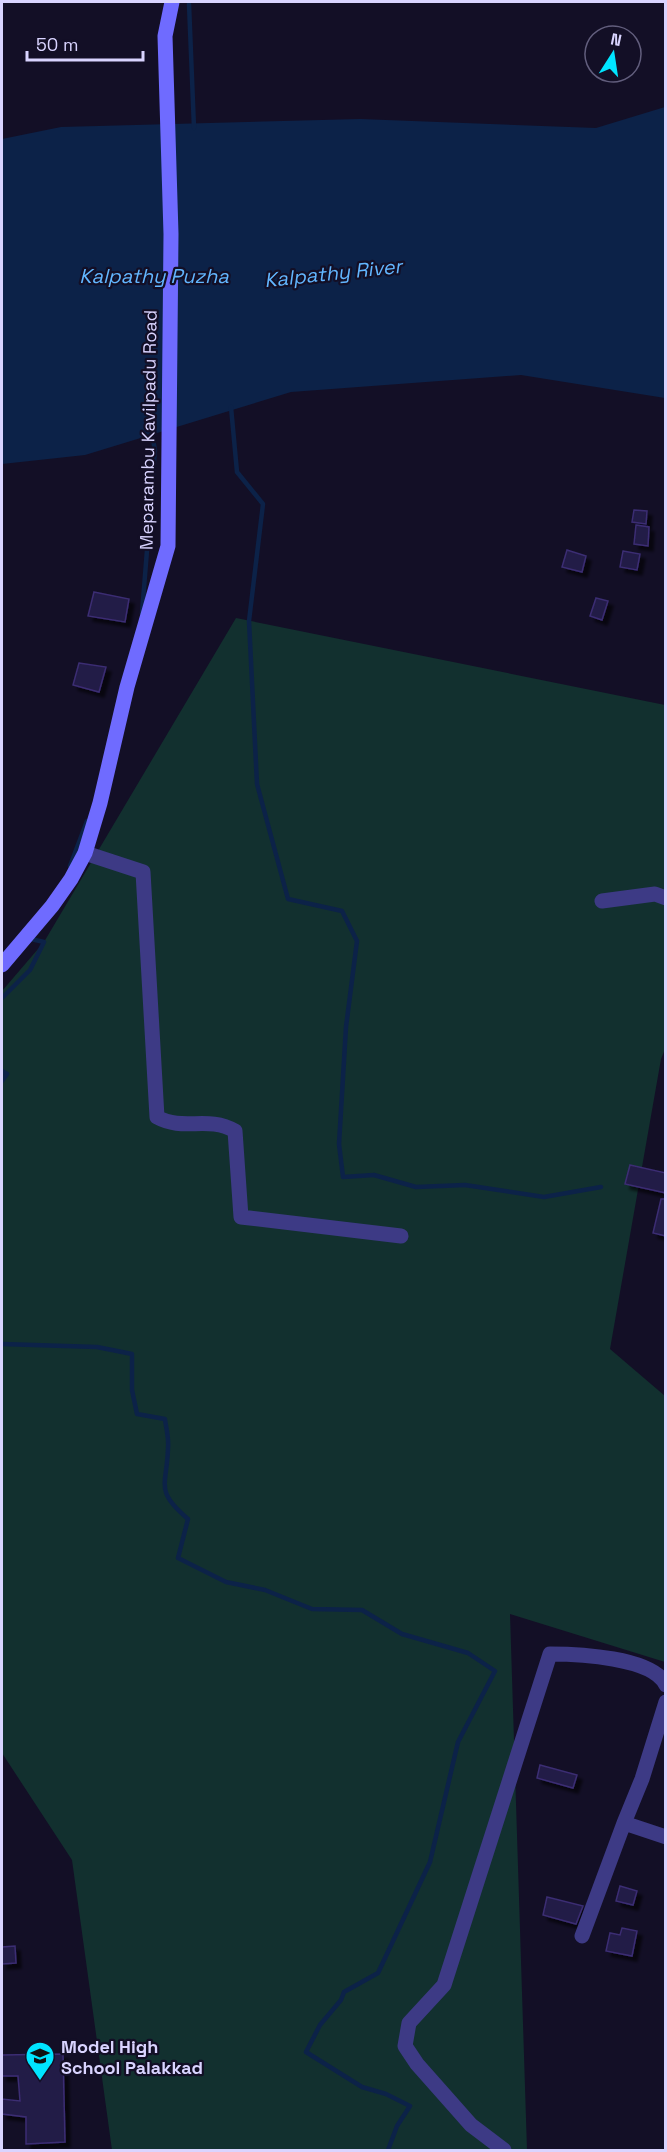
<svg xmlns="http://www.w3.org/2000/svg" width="667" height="2152" viewBox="0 0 667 2152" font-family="'Space Grotesk',sans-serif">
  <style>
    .green { fill: #12302f }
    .water { fill: #0c2248 }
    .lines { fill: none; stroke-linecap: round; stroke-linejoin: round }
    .stream { stroke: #0c2248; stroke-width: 4.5 }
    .building { fill: #241b47; stroke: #3b2d73; stroke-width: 1.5; filter: url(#shadow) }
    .minor { stroke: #3d3a85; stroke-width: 15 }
    .secondary { stroke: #6f6bff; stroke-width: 15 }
    .labels { text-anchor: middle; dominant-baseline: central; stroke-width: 4.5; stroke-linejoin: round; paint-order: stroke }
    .street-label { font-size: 18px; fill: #d9d4ff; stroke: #130f26 }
    .poi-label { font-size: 18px; font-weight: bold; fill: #d9d4ff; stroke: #130f26; text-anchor: start }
    .water-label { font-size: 20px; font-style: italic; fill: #62b6ff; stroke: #130f26 }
  </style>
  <defs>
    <filter id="shadow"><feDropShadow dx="5" dy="5" stdDeviation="1.5" flood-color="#0009"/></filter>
  </defs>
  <rect width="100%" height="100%" fill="#130f26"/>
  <!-- green -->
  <path class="green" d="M 236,618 L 665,705 L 665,1049 L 661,1059 L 610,1349 L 665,1396 L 665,1662 L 510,1614 L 527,2150 L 112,2150 L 72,1860 L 2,1753 L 2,991 L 44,942 Z"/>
  <!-- water -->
  <path class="water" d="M 665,107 L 665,398 L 521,375 L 291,392 L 85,455 L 2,464 L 2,139 L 61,127 L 360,119 L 596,128 Z"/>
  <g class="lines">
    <!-- stream -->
    <path class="stream" d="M 189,4 L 194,128
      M 231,407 L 237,472 L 263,504 L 249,621 L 257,784 L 288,899 L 342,911 L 357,941 L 346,1027 L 339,1144 L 343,1177 L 374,1175 L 416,1187 L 465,1185 L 544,1197 L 601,1187
      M 142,613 L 155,450 L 151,430
      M 70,866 L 87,821
      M 2,998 L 30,970 L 44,942 L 31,939
      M 2,1071 L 7,1074 L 2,1081
      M 2,1344 L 97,1347 L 132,1354 L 132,1390 L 137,1414 L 165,1419 C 166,1428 169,1438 168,1448 C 167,1486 154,1490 188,1519 L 178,1558 L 226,1582 L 265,1590 L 312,1609 L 362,1610 L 402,1634 L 468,1653 L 495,1671 L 458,1742 L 430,1862 L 378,1973 L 344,1992 L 341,2000 L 320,2025 L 306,2052 L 362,2087 L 386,2094 L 410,2106 L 397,2126 L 388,2150"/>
  </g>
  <!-- building -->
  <path class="building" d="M 634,510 L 647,511 L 646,524 L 632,522 Z
    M 636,525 L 649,527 L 648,546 L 634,544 Z
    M 567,550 L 586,556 L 582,572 L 562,567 Z
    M 623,551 L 640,554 L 637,570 L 620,567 Z
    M 94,592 L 129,599 L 125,622 L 88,616 Z
    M 596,598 L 608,601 L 602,620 L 590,616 Z
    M 79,663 L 106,667 L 99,692 L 73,685 Z
    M 630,1165 L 666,1173 L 666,1193 L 625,1184 Z
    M 661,1199 L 666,1199 L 666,1236 L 653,1233 Z
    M 540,1765 L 577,1775 L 573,1788 L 537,1778 Z
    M 620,1886 L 637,1891 L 633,1905 L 616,1901 Z
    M 547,1897 L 583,1906 L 576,1924 L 543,1915 Z
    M 622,1928 L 637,1931 L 632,1956 L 606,1951 L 610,1933 L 620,1935 Z
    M 15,1946 L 16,1963 L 2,1964 L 2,1947 Z
    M 63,2054 L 65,2142 L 26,2144 L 26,2117 L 2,2114 L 2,2099 L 20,2101 L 18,2076 L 2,2076 L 2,2055 Z"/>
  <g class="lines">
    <!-- minor -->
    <path class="minor" d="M 85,853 L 143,872 L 157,1117 C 184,1132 207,1115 235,1131 L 241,1217 L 401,1236
      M 602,901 L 655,894 L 666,898
      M 666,1702 L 642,1779 L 624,1823 L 666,1837
      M 582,1936 L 624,1823
      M 504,2150 L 471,2125 L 417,2064 L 405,2046 L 409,2023 L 444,1985 L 550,1654 C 577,1654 653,1657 666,1685"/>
    <!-- secondary -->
    <path class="secondary" d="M 2,965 L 52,906 L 71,879 L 85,853 L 100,803 L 127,687 L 168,546 L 171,234 L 165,36 L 172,2"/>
  </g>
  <!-- icons -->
  <defs>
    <g id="school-pin" transform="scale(1.5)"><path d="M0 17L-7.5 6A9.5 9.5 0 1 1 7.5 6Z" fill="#00e5ff" stroke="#130f26"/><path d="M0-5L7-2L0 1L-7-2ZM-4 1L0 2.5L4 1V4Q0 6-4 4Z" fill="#111"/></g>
  </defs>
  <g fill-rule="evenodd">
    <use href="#school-pin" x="40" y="2056"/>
  </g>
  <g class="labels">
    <!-- street labels -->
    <g class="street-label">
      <text transform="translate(148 430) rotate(-89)">Meparambu Kavilpadu Road</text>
    </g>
    <!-- poi labels -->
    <g class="poi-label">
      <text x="61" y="2046">Model High<tspan x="61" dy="21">School Palakkad</tspan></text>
    </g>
    <!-- water labels -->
    <g class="water-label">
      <text transform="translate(333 273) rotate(-6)">Kalpathy River</text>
      <text x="154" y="276">Kalpathy Puzha</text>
    </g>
  </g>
  <!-- border -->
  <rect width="667" height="2152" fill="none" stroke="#d9d4ff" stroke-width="6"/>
  <!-- north arrow -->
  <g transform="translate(613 54) rotate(12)"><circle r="28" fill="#130f26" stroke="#625e7d" stroke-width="1.5"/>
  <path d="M0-4.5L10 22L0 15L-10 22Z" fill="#00e5ff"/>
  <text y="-9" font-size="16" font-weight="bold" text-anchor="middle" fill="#d9d4ff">N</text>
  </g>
  <!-- scale -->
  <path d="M27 51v9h116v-9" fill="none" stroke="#d9d4ff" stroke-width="3"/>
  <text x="36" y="51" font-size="18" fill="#d9d4ff" stroke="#130f26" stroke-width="4.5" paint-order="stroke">50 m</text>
</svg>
